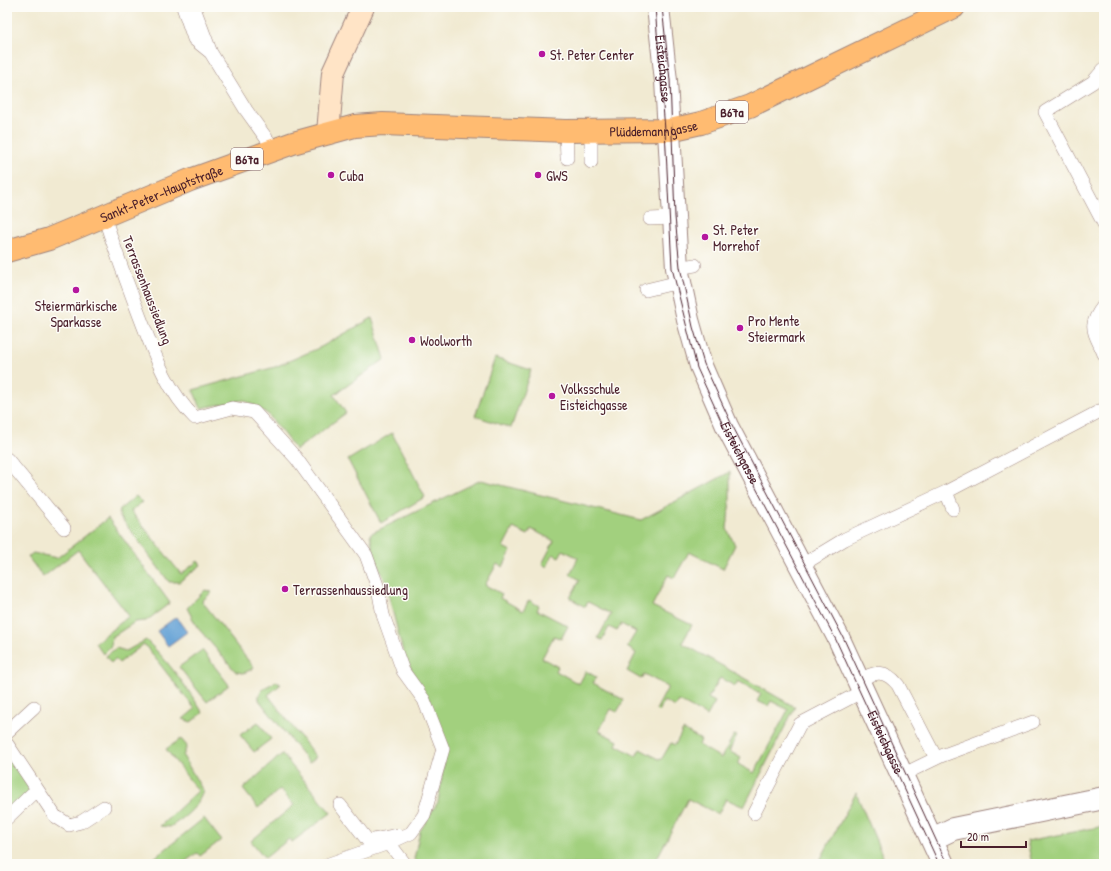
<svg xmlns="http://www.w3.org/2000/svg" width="1111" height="871" viewBox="0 0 1111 871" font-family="'Patrick Hand',sans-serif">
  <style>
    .green { fill: #a2d07e; stroke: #767854; fill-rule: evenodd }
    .water { fill: #63a1d5; stroke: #566080 }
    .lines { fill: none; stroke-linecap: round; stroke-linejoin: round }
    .service-casing { stroke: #9e847e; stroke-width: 14 }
    .minor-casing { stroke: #9e847e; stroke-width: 24 }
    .secondary-casing { stroke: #9e847e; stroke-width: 24 }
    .primary-casing { stroke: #9e847e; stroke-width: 24 }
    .service { stroke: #fff; stroke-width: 13 }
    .minor { stroke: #fff; stroke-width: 22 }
    .secondary { stroke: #ffe4c6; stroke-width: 22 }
    .primary { stroke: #ffbb71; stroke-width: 22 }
    .tram { stroke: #4a1f2b; stroke-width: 1 }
    .poi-dot { fill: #b5179e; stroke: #fdfcf7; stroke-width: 1.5 }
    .labels { text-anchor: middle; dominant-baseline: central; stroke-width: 3; stroke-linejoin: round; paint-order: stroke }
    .shield { fill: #fdfcf7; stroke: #806168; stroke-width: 1 }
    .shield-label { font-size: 13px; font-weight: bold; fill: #4a1f2b }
    .poi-label { font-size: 14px; fill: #4a1f2b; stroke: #fdfcf7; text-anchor: start }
    .street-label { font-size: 14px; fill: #4a1f2b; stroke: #fdfcf7 }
  </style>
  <rect width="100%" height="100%" fill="#fdfcf7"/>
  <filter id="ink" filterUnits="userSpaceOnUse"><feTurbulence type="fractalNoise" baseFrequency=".025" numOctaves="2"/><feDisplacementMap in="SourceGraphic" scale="8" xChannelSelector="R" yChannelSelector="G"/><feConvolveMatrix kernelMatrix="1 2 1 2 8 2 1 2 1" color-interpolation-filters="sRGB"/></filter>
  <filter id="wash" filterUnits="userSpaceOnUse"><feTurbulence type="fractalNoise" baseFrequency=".012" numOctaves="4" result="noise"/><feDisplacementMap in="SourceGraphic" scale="16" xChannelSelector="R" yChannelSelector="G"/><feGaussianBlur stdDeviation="0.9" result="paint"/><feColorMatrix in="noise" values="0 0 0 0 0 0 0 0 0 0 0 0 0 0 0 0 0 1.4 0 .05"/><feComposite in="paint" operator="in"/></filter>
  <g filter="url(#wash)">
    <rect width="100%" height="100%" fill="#f1ead2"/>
    <!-- green -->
    <path class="green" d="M 372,318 L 385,359 L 334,395 L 346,413 L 296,450 L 268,414 L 244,400 L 201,408 L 193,390 L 275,367 L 321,347 Z
      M 495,358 L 531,370 L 511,428 L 475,416 Z
      M 392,433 L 425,497 L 381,523 L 348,460 Z
      M 730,472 L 730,499 L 727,529 L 735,545 L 723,569 L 689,552 L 674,578 L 668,575 L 652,606 L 692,625 L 682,643 L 795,707 L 744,807 L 726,799 L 718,814 L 688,799 L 654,864 L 418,864 L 414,859 L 420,831 L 438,802 L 447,745 L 403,652 L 385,581 L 374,555 L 370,534 L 481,480 L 641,520 ZM 513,528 L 528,535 L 531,529 L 554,541 L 542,564 L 547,567 L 553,554 L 559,557 L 563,550 L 578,558 L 570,574 L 580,580 L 570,598 L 585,607 L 588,602 L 611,614 L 598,638 L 602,640 L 609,627 L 617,631 L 621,624 L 636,632 L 627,647 L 636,653 L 627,671 L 641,679 L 644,674 L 668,687 L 656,710 L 659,712 L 664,701 L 675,707 L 679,701 L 707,716 L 715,702 L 708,698 L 720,678 L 735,686 L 738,681 L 761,694 L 757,701 L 768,706 L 771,701 L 788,710 L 754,773 L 738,764 L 741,758 L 729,751 L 737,736 L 734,735 L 721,758 L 699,745 L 701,740 L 683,730 L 675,745 L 671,743 L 661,760 L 640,749 L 636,756 L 616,745 L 618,741 L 599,731 L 611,709 L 617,712 L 624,700 L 593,683 L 596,677 L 586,671 L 579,684 L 556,671 L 558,667 L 542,658 L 554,636 L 561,639 L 568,626 L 537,610 L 539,606 L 529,600 L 523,611 L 500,598 L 502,594 L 485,585 L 497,564 L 503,567 L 511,551 L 503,547 Z
      M 136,496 L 142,502 L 131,511 L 181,574 L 198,561 L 201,565 L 179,582 L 169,582 L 119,515 L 119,510 Z
      M 108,518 L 170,603 L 146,621 L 135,622 L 112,637 L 111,646 L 103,654 L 95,643 L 129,616 L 78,550 L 43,577 L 28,557 L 33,553 L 57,558 Z
      M 205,590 L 212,592 L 202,601 L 254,668 L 244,673 L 236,672 L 197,627 L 187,608 Z
      M 146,640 C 169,662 186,686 203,713 L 191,722 L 183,719 L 195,709 L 144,644 L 119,663 L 115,659 L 111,663 L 106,656 L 116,648 L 126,651 Z
      M 202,650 L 229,685 L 207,702 L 179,667 Z
      M 277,681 L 280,685 L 268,695 L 316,757 L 309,763 L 259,700 L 259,695 L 264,688 Z
      M 258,722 L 271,739 L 254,752 L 240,735 Z
      M 181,739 L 187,746 L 183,756 L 203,791 C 197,809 185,817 170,827 L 160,826 L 198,791 L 166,749 Z
      M 7,744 L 37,789 L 7,818 Z
      M 282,754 L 331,813 L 292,842 L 289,839 L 265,858 L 251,841 L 294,805 L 280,789 L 258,808 L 243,789 Z
      M 856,793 L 886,864 L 818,864 Z
      M 204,818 L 221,840 L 200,856 L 197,853 L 182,864 L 147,864 Z
      M 1104,826 L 1104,864 L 1032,864 L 1027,841 Z"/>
    <!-- water -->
    <path class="water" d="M 176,617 L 187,632 L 168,646 L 157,631 Z"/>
  </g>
  <g filter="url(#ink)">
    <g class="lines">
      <!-- service casing -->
      <g class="service-casing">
        <path id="service" d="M 183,7 L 194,39 L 210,52
          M 194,8 L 211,53 L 246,110 L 274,149
          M 1104,69 L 1093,82 L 1045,112 L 1104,224
          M 566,131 L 567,158
          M 591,131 L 591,162
          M 104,216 C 115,250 127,283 140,317 C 154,353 167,391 195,418 L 232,408 L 254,412 L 296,458 L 366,555 L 378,588 L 383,615 L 403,671 L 424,700 L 443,749 L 424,815 L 411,833 L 389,843 L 405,864
          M 650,219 L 672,218
          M 677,268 L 695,265
          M 646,290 L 679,282
          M 1104,305 C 1087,327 1094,330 1104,354
          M 7,459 L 64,528
          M 946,492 L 953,509
          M 802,565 L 845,539 L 946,492 L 1104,409
          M 859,681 C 875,670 886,670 898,685 L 936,758
          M 7,732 L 34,707
          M 7,744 L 37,789 L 7,818
          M 902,775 L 941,756 L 1033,722
          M 37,789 L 55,816 L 69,825 L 81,822 L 104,807
          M 340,805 L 368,841 L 397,835
          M 754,813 L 800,724 L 863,691
          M 329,864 L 383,845"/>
      </g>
      <!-- minor casing -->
      <g class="minor-casing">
        <g id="minor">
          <path id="s1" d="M 658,7 L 666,81 L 677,268 L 688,320 L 701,366 L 727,426 L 839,639 L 943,864"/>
          <path d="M 932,839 L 953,829 L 1104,798"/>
        </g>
      </g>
      <!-- secondary casing -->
      <g class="secondary-casing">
        <path id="secondary" d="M 328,133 L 333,73 L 363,7"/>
      </g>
      <!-- primary casing -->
      <g class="primary-casing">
        <g id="primary">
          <path id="s2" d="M 7,251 L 49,239 L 190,180 L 293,143 L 355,126 L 383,124 L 566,131 L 670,130 L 701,123 L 750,106 L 954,7"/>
        </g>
      </g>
      <!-- service -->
      <use href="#service" class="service"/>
      <!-- minor -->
      <use href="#minor" class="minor"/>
      <!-- secondary -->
      <use href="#secondary" class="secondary"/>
      <!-- primary -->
      <use href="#primary" class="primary"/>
      <!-- tram -->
      <path class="tram" d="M 655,7 L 665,130 L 672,268 L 697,368 L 724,427 L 836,640 L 939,864
        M 662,7 L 670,80 L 675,217 L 680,267 L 693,327 L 704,364 L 731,423 L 843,637 L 947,864"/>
    </g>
  </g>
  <!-- markers -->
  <g class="poi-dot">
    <circle cx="542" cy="54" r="4"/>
    <circle cx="331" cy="175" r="4"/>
    <circle cx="538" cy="175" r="4"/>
    <circle cx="705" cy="237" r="4"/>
    <circle cx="76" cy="290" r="4"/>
    <circle cx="740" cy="328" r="4"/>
    <circle cx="412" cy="340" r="4"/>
    <circle cx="552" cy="396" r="4"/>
    <circle cx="285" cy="589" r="4"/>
  </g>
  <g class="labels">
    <!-- shield labels -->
    <g class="shield">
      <rect x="716" y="101" width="32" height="22" rx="3"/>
      <rect x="231" y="148" width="32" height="22" rx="3"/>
    </g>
    <g class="shield-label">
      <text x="732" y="112">B67a</text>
      <text x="247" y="159">B67a</text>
    </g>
    <!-- poi labels -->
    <g class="poi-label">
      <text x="550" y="54">St. Peter Center</text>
      <text x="339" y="175">Cuba</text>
      <text x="546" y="175">GWS</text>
      <text x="713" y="229">St. Peter<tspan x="713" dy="16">Morrehof</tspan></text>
      <text x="76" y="305" text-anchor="middle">Steiermärkische<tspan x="76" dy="16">Sparkasse</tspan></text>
      <text x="748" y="320">Pro Mente<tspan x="748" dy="16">Steiermark</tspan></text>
      <text x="420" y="340">Woolworth</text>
      <text x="560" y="388">Volksschule<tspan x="560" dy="16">Eisteichgasse</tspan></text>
      <text x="293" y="589">Terrassenhaussiedlung</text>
    </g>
    <!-- street labels -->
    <g class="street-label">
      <text stroke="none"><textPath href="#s1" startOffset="62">Eisteichgasse</textPath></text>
      <text stroke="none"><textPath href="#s2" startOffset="669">Plüddemanngasse</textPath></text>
      <text stroke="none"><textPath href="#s2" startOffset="165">Sankt-Peter-Hauptstraße</textPath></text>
      <text transform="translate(148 290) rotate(69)">Terrassenhaussiedlung</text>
      <text stroke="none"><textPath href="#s1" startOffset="458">Eisteichgasse</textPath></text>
      <text stroke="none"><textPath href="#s1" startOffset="782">Eisteichgasse</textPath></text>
    </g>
  </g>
  <!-- margin -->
  <rect width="1111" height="871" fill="none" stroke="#fdfcf7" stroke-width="24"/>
  <!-- scale -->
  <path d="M961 841v6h65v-6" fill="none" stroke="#4a1f2b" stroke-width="2"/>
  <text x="967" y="841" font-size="12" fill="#4a1f2b" stroke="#fdfcf7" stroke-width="3" paint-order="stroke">20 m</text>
</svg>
